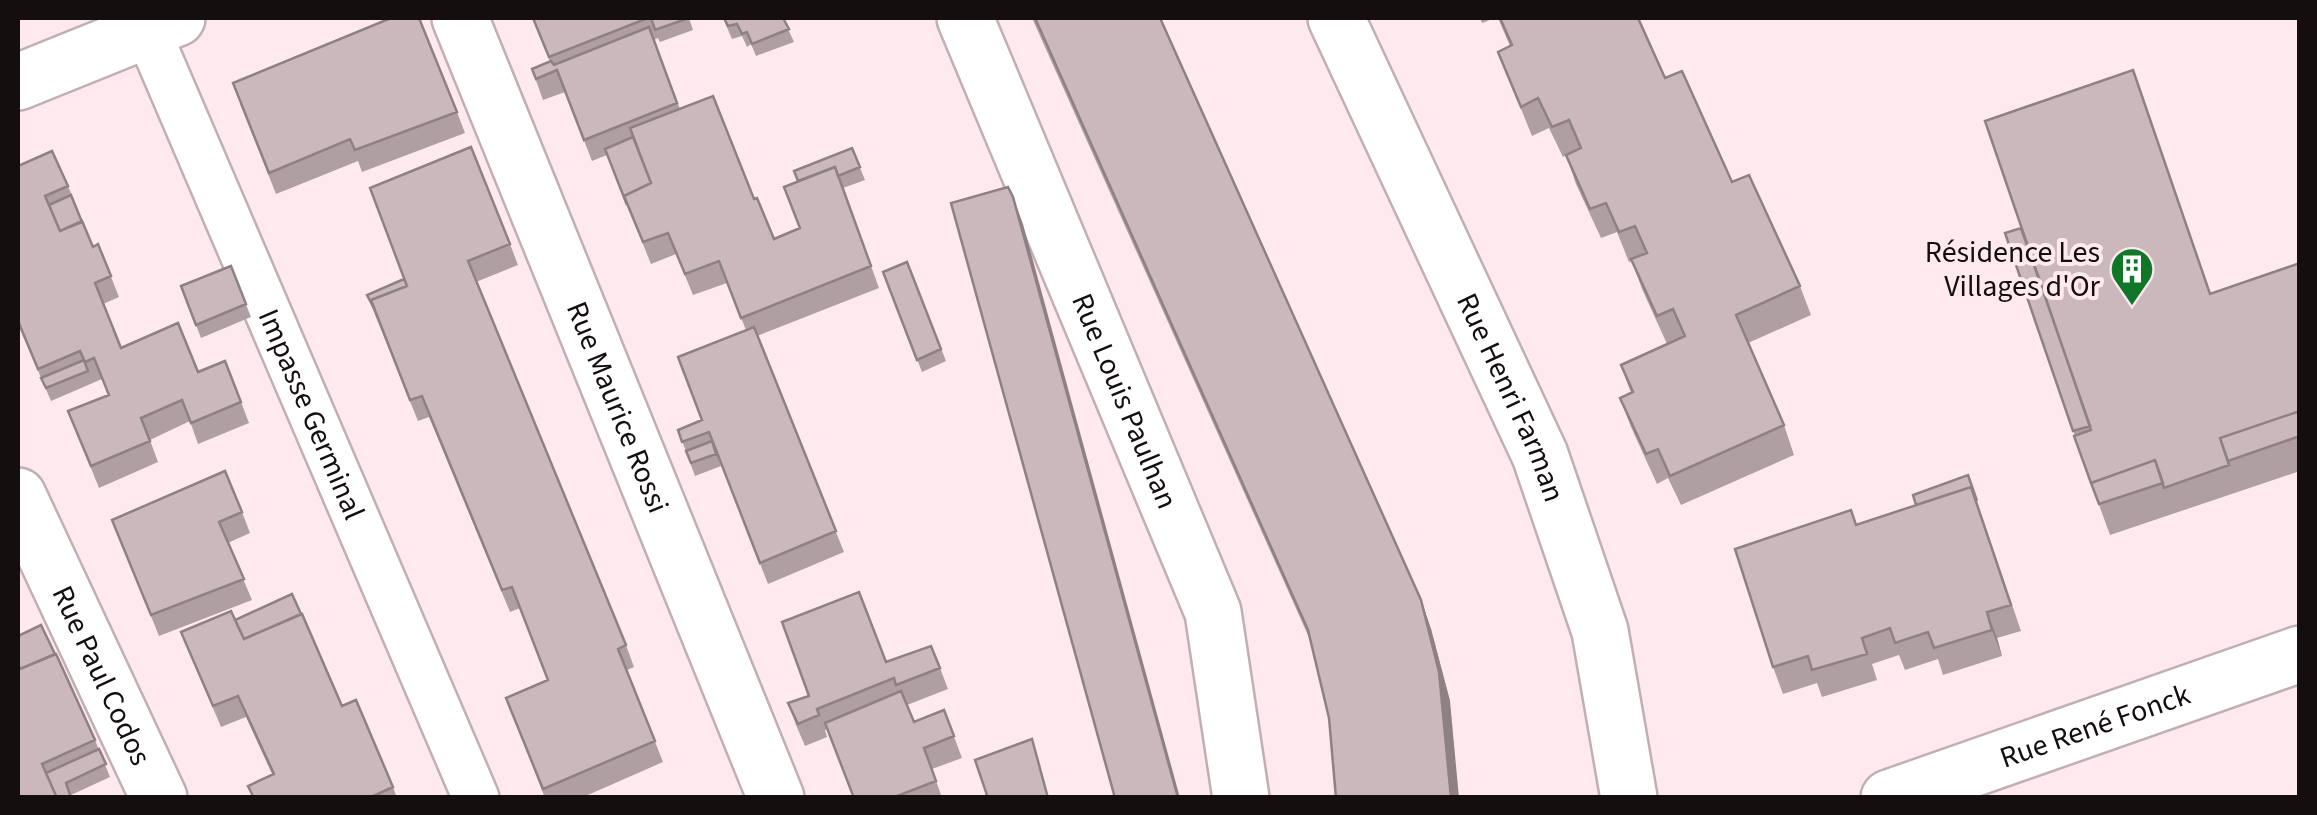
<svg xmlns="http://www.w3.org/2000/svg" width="2317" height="815" viewBox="0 0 2317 815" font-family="'Source Sans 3',sans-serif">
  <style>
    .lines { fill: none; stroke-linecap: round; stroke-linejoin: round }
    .pedestrian-casing { stroke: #c1afb2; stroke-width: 50 }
    .minor-casing { stroke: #c1afb2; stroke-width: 60 }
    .tertiary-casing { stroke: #c1afb2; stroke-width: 60 }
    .pedestrian { stroke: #fff; stroke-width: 45 }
    .minor { stroke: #fff; stroke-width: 55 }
    .tertiary { stroke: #fff; stroke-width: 55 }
    .wall { fill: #af9ea2 }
    .shaded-wall { fill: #8e8184 }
    .building { fill: #cbb8bc; stroke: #8e8184; stroke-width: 2.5 }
    .labels { text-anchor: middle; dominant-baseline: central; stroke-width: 8; stroke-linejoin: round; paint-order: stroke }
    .poi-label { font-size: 30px; fill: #140e0f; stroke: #feeaee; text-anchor: end }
    .street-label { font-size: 30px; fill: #140e0f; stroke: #feeaee }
  </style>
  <rect width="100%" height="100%" fill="#feeaee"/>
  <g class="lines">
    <!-- pedestrian casing -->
    <g class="pedestrian-casing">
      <g id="pedestrian">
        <path id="s1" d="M 147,30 L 476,798"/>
      </g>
    </g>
    <!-- minor casing -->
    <g class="minor-casing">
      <g id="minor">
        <path id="s2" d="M 460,18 L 776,798"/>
        <path id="s3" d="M 965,18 L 1213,612 L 1241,798"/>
        <path id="s4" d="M 1336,18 L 1540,455 L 1600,631 L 1629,798"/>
        <path id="s5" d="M 18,496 L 159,798"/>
        <path id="s6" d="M 1889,798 L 2300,654"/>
      </g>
    </g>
    <!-- tertiary casing -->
    <g class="tertiary-casing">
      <path id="tertiary" d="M 18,82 L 177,18"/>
    </g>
    <!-- pedestrian -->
    <use href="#pedestrian" class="pedestrian"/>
    <!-- minor -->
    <use href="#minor" class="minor"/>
    <!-- tertiary -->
    <use href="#tertiary" class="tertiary"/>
  </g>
  <!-- wall -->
  <path class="wall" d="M 532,18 L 689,18 L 693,30 L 660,42 L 658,38 L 654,40 L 680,109 L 754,199 L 774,239 L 799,228 L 784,187 L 797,181 L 794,171 L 852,148 L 865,180 L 843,188 L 879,288 L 757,336 L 844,552 L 768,584 L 717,454 L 721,466 L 695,476 L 678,430 L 702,420 L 746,330 L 727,283 L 693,295 L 676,254 L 651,264 L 607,155 L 592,161 L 565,92 L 543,100 L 532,69 L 550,62 Z
    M 718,18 L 783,18 L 794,42 L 756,56 L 751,44 L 747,47 L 742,36 L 732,39 L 723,18 L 718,20 Z
    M 1032,18 L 1160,18 L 1421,600 L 1431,629 L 1450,701 L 1329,718 L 1311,642 Z
    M 1480,18 L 1495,18 L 1482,23 Z
    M 1498,18 L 1638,18 L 1665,78 L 1800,286 L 1811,315 L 1748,343 L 1784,425 L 1794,455 L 1681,505 L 1668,478 L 1657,484 L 1631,427 L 1620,398 L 1631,393 L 1621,365 L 1667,344 L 1642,289 L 1632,261 L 1629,262 L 1617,232 L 1601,238 L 1576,184 L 1566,155 L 1563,157 L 1549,128 L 1532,136 L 1498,52 L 1510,46 Z
    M 240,104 L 457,112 L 465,133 L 362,172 L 358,161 L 276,194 Z
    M 18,166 L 68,186 L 93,247 L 98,244 L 119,297 L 103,304 L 121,348 L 198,372 L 241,402 L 249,423 L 198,444 L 190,421 L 150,440 L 158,462 L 99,488 L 68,411 L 108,395 L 102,379 L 51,401 L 18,324 Z
    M 2005,233 L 2211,294 L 2300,263 L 2300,471 L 2110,535 L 2091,483 Z
    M 510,244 L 518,265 L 476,282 L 626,645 L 634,667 L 627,670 L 663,762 L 581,798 L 545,798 L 506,698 L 547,680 L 520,608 L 510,612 L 429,417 L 418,421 L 367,295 Z
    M 907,262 L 946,361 L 922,372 L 883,272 Z
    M 231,266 L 251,317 L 201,338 L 181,286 Z
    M 1968,475 L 2021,631 L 1997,638 L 2002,656 L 1943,675 L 1938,659 L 1905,670 L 1899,655 L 1872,664 L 1877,680 L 1822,697 L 1817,683 L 1783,694 L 1773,667 L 1856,525 L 1916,505 Z
    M 242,512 L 250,533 L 228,543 L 252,600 L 159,636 L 112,520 Z
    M 235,620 L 342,706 L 393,787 L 397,798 L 253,798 L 248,786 L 272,774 L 246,717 L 221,727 L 181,632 Z
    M 18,636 L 95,740 L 110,777 L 71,795 L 18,798 Z
    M 886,662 L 940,668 L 948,689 L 907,705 L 914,722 L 944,710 L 962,758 L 932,769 L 942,798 L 854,798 L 827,729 L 825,730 L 827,737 L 805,746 L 796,725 L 788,703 Z"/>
  <!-- shaded-wall -->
  <path class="shaded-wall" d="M 1013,197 L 1023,224 L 1180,798 L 1178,798 Z
    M 1421,600 L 1431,629 L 1450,701 L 1459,798 L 1451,798 Z
    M 1987,612 L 1997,638 L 2002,656 L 1992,630 Z"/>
  <!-- building -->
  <path class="building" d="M 391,18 L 419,18 L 457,112 L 355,150 L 350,139 L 269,173 L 233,83 Z
    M 533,18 L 648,18 L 549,57 Z
    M 651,18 L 689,18 L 655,30 Z
    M 724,18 L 783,18 L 789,29 L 752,44 L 747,32 L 742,34 L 737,24 L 728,26 Z
    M 1035,18 L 1160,18 L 1421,600 L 1439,672 L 1451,798 L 1336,798 L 1329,718 L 1308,630 Z
    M 1500,18 L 1638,18 L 1665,78 L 1682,71 L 1732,182 L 1749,175 L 1800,286 L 1736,315 L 1784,425 L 1670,476 L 1658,449 L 1646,454 L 1620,398 L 1633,392 L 1621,365 L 1685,336 L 1673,309 L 1657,316 L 1631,259 L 1647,253 L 1635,226 L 1619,232 L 1606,203 L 1590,209 L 1566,155 L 1581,148 L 1569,120 L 1552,127 L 1538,98 L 1521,107 L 1498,52 L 1512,45 Z
    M 649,27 L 677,103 L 584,140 L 557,70 L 536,79 L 532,69 L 551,61 L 554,65 Z
    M 2133,70 L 2210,294 L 2300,263 L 2300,411 L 2220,438 L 2229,465 L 2164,488 L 2155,460 L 2091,483 L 2074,436 L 2091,430 L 1985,121 Z
    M 713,96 L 754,199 L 757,198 L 774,239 L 800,228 L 784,187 L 835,167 L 871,266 L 741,318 L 719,261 L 685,274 L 668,233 L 643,242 L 624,196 L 651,183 L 630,128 Z
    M 633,137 L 651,183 L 624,196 L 627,205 L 605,149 Z
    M 471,147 L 510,244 L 468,261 L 626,645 L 618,649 L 655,741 L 543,789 L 506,698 L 548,680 L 512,587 L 502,590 L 422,396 L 410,400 L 371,300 L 407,286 L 370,188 Z
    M 852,148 L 860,167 L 838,176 L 835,167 L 798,181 L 794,171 Z
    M 52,151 L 68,186 L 45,196 L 60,231 L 82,221 L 93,247 L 98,244 L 111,276 L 95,283 L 121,348 L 178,323 L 198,372 L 225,361 L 241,402 L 191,423 L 182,400 L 141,418 L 150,441 L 91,466 L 68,411 L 109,395 L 94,358 L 85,362 L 80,351 L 38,369 L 18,321 L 18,166 Z
    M 1008,187 L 1013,197 L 1178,798 L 1115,798 L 951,203 Z
    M 71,195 L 82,222 L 60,231 L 49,205 Z
    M 2021,228 L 2090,426 L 2073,431 L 2005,233 Z
    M 907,262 L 941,349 L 917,360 L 883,272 Z
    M 231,266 L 246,304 L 196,325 L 181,286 Z
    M 404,279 L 407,286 L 371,300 L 375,310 L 367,295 Z
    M 754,327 L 836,531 L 760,563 L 709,432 L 682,442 L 678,430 L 702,420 L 678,357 Z
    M 84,360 L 88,371 L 46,388 L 41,378 Z
    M 2300,411 L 2300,436 L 2228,461 L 2220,438 Z
    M 712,441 L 716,454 L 691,463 L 686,451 Z
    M 2155,460 L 2163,483 L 2099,504 L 2091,483 Z
    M 225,471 L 242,512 L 219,522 L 244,579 L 151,615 L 112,520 Z
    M 1968,475 L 1977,501 L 1971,487 L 1916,505 L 1913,495 Z
    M 1971,487 L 2011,605 L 1987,612 L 1992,630 L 1934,648 L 1928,632 L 1895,643 L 1890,628 L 1862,638 L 1867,654 L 1812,670 L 1808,656 L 1773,667 L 1735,549 L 1851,510 L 1856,525 Z
    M 859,592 L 886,662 L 931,646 L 940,668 L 896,685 L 894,678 L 817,709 L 819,715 L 798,724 L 788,703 L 809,696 L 782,622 Z
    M 292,594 L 301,614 L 244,639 L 235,620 Z
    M 231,611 L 244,639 L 302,614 L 342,706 L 356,700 L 393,787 L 369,798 L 254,798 L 248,786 L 274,774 L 238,696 L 213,706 L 181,632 Z
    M 41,625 L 55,654 L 20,669 L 18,663 L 18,636 Z
    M 56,654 L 95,740 L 42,764 L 57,798 L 18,798 L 18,663 L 20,669 Z
    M 901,691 L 914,722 L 944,710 L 954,736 L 924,748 L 936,781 L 892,798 L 854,798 L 825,723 Z
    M 1032,739 L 1048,798 L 981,798 L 987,795 L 975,760 Z
    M 99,749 L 106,764 L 66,783 L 71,798 L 57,798 L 46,773 Z"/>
  <!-- icons -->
  <defs>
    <g id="building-pin" transform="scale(2.25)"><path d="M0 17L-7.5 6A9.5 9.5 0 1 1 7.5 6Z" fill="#117728" stroke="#feeaee"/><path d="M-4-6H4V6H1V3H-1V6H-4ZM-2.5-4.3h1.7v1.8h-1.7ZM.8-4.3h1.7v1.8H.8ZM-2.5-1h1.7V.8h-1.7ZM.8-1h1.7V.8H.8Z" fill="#fff"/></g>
  </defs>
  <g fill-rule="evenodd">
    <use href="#building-pin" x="2132" y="269"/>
  </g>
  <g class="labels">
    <!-- poi labels -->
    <g class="poi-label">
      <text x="2100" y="252">Résidence Les<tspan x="2100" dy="34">Villages d'Or</tspan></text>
    </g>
    <!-- street labels -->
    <g class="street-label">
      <text stroke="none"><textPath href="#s4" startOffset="418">Rue Henri Farman</textPath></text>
      <text stroke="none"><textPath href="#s3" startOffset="415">Rue Louis Paulhan</textPath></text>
      <text stroke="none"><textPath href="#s2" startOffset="420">Rue Maurice Rossi</textPath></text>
      <text stroke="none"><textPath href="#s1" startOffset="418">Impasse Germinal</textPath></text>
      <text stroke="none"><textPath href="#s5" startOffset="198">Rue Paul Codos</textPath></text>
      <text stroke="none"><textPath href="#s6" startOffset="218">Rue René Fonck</textPath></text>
    </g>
  </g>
  <!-- border -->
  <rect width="2317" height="815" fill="none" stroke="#140e0f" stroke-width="40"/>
</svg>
